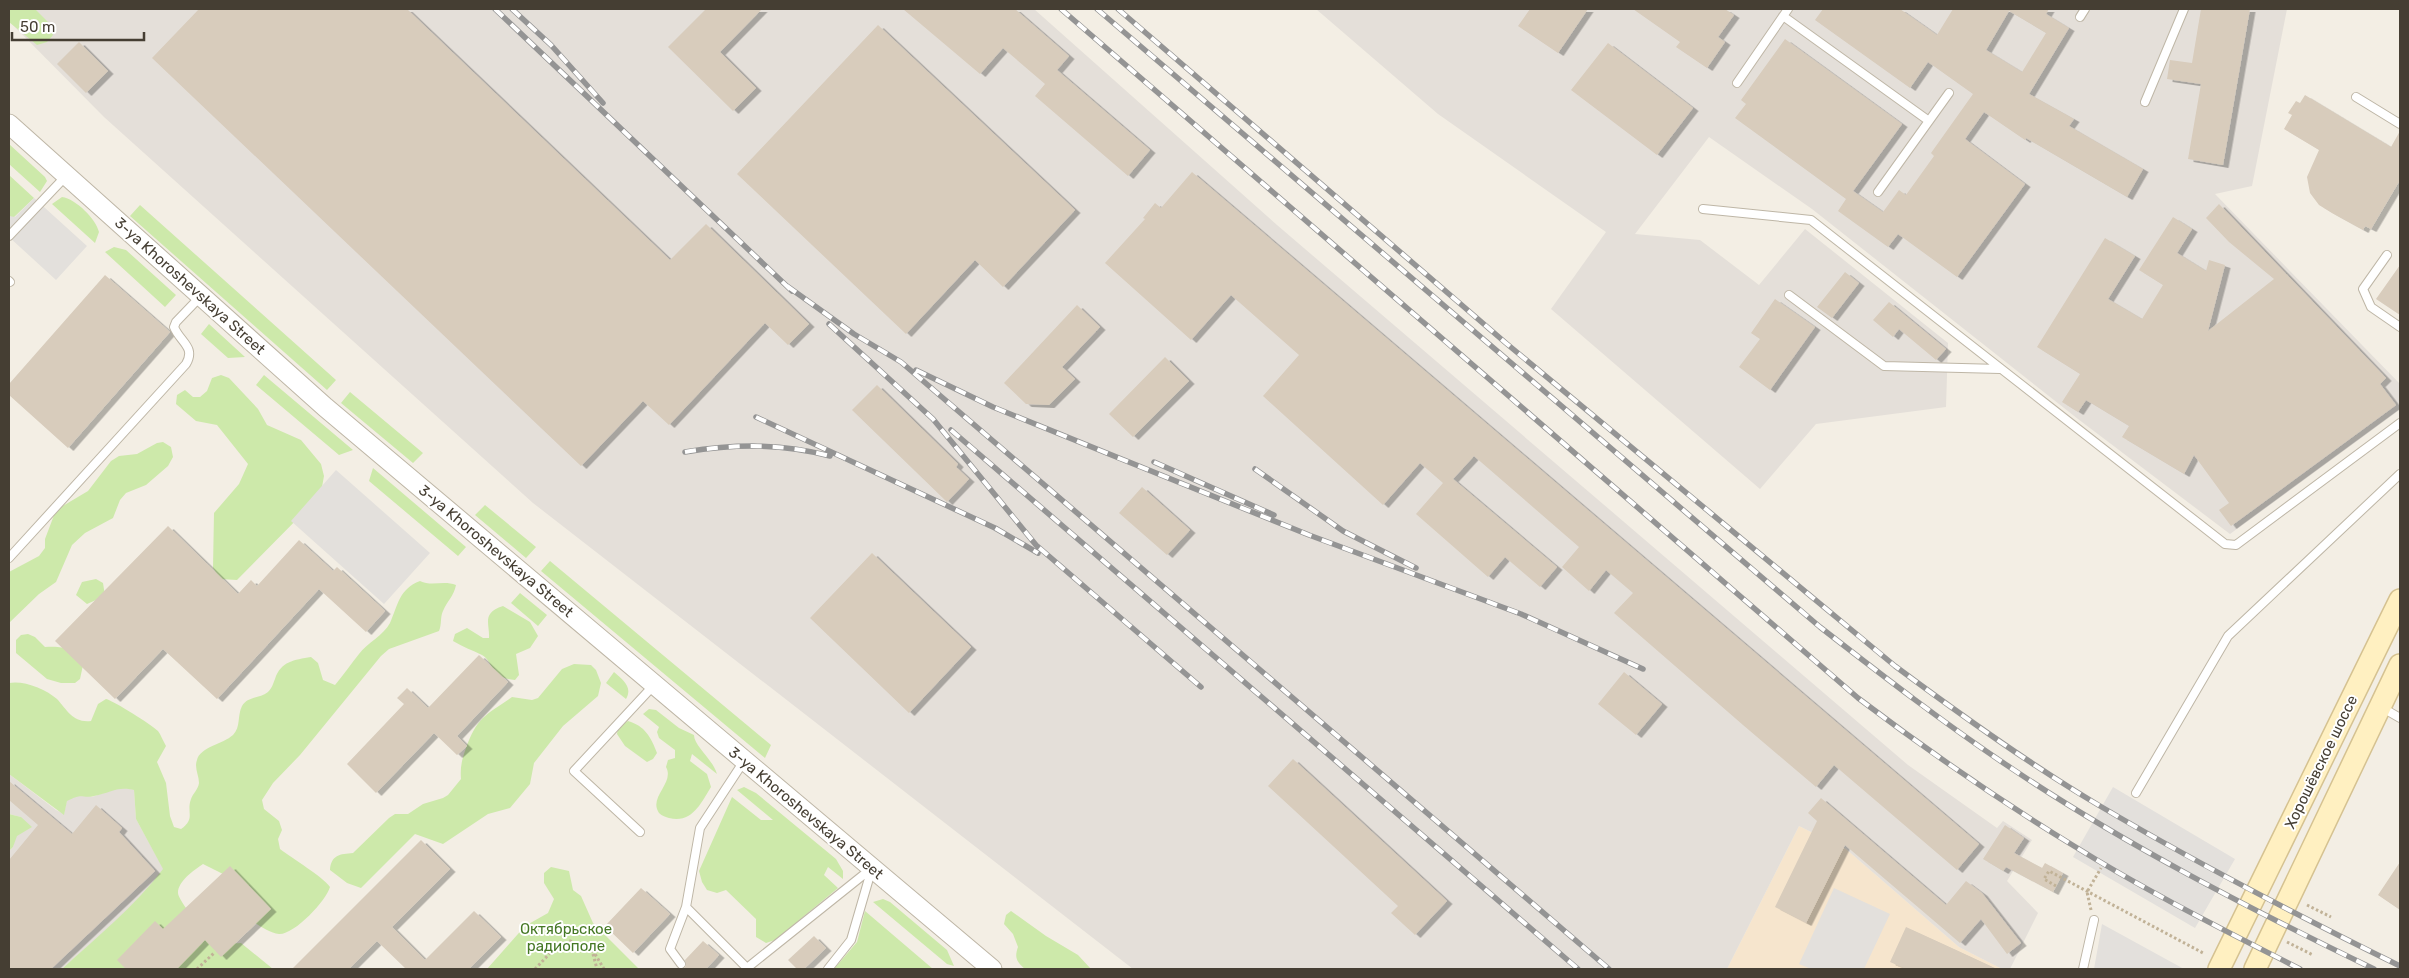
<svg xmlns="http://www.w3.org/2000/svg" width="2409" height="978" viewBox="0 0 2409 978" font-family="Rubik,sans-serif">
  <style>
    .commercial { fill: #f6e5cd }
    .industrial { fill: #e4dfd9 }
    .green { fill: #cde9aa }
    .parking { fill: #e3e0dc }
    .building { fill: #d8ccbc; fill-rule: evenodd; filter: url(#shadow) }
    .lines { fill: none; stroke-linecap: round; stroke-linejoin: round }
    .service-casing { stroke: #beb6a6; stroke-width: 10 }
    .tertiary-casing { stroke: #beb6a6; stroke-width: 21 }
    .secondary-casing { stroke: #d5c291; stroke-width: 24 }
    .path { stroke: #c1b297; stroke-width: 3; stroke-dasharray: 2.5 2.5; stroke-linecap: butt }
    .service { stroke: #fff; stroke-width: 8 }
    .tertiary { stroke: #fff; stroke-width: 19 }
    .secondary { stroke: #fff0c1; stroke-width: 21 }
    .rail-casing { stroke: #949494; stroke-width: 5.5 }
    .rail { stroke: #fff; stroke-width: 4; stroke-dasharray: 11; stroke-linecap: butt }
    .labels { text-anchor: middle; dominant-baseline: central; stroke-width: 4; stroke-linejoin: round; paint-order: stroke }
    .street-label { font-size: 15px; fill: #453e33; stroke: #fff }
    .park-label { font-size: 15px; fill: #457825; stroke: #fff }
  </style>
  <defs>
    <filter id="shadow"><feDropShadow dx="5.5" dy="3" stdDeviation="0" flood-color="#0004"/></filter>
  </defs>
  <rect width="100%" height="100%" fill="#f3eee4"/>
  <!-- commercial -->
  <path class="commercial" d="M 1799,826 L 1846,849 L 1959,947 L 2002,969 L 1727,969 Z"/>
  <!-- industrial -->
  <path class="industrial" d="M 9,9 L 1034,9 L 1277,225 L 1908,765 L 1997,828 L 2003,821 L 2032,840 L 2007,881 L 2038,913 L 2010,969 L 2002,969 L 1959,947 L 1846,849 L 1799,826 L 1727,969 L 1133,969 L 533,503 L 104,117 L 9,21 Z
    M 1316,9 L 2287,9 L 2252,186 L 2215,194 L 2400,384 L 2400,409 L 2230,534 L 2078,419 L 1812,209 L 1709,137 L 1635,234 L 1700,240 L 1759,285 L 1805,229 L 1948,343 L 1946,407 L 1816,424 L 1760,489 L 1551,309 L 1606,232 L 1438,114 Z
    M 9,774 L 56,810 L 64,814 L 67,800 L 79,794 L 92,797 L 121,787 L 134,790 L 136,819 L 164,870 L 146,891 L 118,920 L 62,969 L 9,969 L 9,851 L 13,847 L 21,817 L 9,814 Z"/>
  <!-- green -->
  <path class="green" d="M 9,9 L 35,9 L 51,25 L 53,35 L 47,42 L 37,45 L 9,22 Z
    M 9,144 L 45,177 L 47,181 L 40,192 L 9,164 Z
    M 9,175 L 34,198 L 13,218 L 9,216 Z
    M 62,197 C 76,199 96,219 99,232 L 95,243 L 52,204 Z
    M 140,205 L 336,380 L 327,390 L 130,216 Z
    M 114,247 L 126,250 L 176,295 L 165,307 L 105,252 Z
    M 209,324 L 245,357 L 228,358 L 201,334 Z
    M 221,375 L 229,378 L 258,409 L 267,425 L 301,440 L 321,464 L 324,476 L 322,487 L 311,505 L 237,580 L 220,579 L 213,568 L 214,513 L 239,484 L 248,464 L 217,425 L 196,421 L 176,404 L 177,395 L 185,390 L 193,397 L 200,397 L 207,391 L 212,378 Z
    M 264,375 L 353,450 L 339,455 L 256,385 Z
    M 350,392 L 423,453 L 413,463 L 341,403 Z
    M 163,442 L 171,447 L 173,457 L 168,466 L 146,485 L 126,493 L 120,500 L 113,518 L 85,533 L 72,545 L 56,582 L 39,594 L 9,623 L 9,572 L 39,556 L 45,548 L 45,539 L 56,510 L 88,491 L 111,461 L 119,456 L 137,454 L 157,443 Z
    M 373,468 L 466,547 L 458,556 L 369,481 Z
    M 485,505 L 536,547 L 526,558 L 475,515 Z
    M 550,561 L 771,745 L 765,758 L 541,571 Z
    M 96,579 L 103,583 L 105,596 L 87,604 L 76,595 L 82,582 Z
    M 420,581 C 432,587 443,580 456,585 C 454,596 447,601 443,611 C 440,617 442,624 439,631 L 389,649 L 381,656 L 300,755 L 273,783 L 262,800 L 264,809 L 279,821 L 282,830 L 278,839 L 280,849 C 293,859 322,876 330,887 C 326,901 294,935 279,934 C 267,932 253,921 243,916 L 225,875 L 203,864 C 194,870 178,881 178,893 C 178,901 207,935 214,939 C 223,943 232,944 241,943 L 273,969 L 62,969 C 97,937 134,907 163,869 L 136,819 L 134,790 C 116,786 111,793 94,796 C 81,799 84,792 67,801 L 64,815 L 9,774 L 9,683 C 23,680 46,689 57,699 C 68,711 73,723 91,721 L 98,704 L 106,699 C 114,701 152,725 158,731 C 161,735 163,741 166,746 L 157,762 L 166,783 L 170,816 L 174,827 L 181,829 C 196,818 186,813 191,799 C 193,793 198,790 199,783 C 199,775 194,768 197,760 C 200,747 223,744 233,735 C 241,727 237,716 242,706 C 248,696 259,699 268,692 C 272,688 273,684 275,679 C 281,661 294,660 311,657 L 318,663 L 323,680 L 335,685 C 344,674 351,664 359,654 C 367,643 384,635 390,623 C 398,605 399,589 420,581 Z
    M 520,593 L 547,615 L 538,626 L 511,603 Z
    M 503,606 L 530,622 L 538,636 L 530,648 L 516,654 L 519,675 L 515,680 C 489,678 494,662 482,655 C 472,650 463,647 453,641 L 455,634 L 467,628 L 483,638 L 489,638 C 490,624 481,613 503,606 Z
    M 28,634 L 35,637 L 45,647 C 66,646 69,648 83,665 L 80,679 L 75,683 L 61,683 L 47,679 L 16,653 L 16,640 L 21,635 Z
    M 574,664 L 591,665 L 596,670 L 601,683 L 598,696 L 563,726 L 534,763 L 530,784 L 510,808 L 488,814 L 443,844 L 415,834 L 361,888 L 347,883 L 330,870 C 331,855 340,854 353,853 L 389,818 L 395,814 L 408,814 L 423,804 L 443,798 L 448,795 L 461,779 C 460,767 462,759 466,748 C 477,717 486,715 512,697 L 532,700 L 538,698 L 562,669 Z
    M 614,672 C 623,680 633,687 626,699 L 606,683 Z
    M 649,709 L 656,710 L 679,728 L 694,735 C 694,746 712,758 717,774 L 692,754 L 690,761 L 707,774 L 711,787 C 701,803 692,824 669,818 C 666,817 662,816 659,813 C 648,797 675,783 666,767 L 668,760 L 675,758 L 675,750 L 659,738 L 657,732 L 659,727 L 643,714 Z
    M 628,721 C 645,726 651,737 657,753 L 653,759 L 647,762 L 625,746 L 617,734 L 618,728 Z
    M 744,787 L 756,793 L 836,859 L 843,871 L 843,879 L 828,867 L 824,875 L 838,888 L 775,940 L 766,943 L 756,937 L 756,919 L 726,890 L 717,893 L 707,890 L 702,882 L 699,871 L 732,797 L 761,820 L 773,820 L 737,790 Z
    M 9,814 L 21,817 L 32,827 L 17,836 L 13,847 L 9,851 Z
    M 551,867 L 569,871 L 573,890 L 581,896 L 593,923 L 639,969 L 487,969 L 525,926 L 548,913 L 554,899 L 544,883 L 544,873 Z
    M 883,899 L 890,902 L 947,950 L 954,966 L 947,964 L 873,902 Z
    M 865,911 L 933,969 L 834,969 L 857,942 Z
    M 1011,911 L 1046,936 L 1078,955 L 1091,969 L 1025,969 C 1017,962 1014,958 1018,947 L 1013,934 L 1004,924 L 1006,915 Z"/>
  <!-- parking -->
  <path class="parking" d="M 34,198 L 87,246 L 56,280 L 9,237 L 9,216 L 15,217 Z
    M 336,470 L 430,553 L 384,604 L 291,521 Z
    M 2113,787 L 2235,859 L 2195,928 L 2073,857 Z
    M 1834,888 L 1890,914 L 1864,969 L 1811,969 L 1799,964 Z
    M 2102,924 L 2184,969 L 2094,969 Z"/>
  <!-- building -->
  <path class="building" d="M 199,9 L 407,9 L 670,260 L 706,224 L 809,324 L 788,345 L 765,323 L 669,425 L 643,401 L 581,466 L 152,58 Z
    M 706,9 L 762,9 L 720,52 L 756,88 L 733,111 L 668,47 Z
    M 903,9 L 1015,9 L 1069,56 L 1057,70 L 1150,150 L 1128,176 L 1035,96 L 1045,84 L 1003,48 L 980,74 Z
    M 1530,9 L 1588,9 L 1558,53 L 1518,26 Z
    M 1633,9 L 1725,9 L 1734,15 L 1718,37 L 1725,42 L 1707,68 L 1676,47 L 1680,42 Z
    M 1823,9 L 1900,9 L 1937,35 L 1953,9 L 2049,9 L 2046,14 L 2069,28 L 2029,94 L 2074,119 L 2069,126 L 2143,169 L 2127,197 L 2026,138 L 2025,140 L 1984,112 L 1965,139 L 2025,184 L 1957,277 L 1898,234 L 1888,247 L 1838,211 L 1846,199 L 1735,118 L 1746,104 L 1741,100 L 1785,39 L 1902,124 L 1853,191 L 1883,212 L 1899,190 L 1906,195 L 1934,156 L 1931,153 L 1973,94 L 1928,62 L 1910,88 L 1815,20 ZM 2009,11 L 2046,33 L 2022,72 L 1986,50 Z
    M 2201,9 L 2250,9 L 2223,165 L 2188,159 L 2201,84 L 2167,79 L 2170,60 L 2192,63 Z
    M 878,25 L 1075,210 L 1003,287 L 975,260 L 906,334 L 737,174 Z
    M 79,42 L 108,71 L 86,93 L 57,64 Z
    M 1608,43 L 1693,108 L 1657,155 L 1571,90 Z
    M 2305,95 L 2391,147 L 2400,131 L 2400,180 L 2371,229 L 2365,226 L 2363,230 L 2332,213 L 2319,205 L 2310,193 L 2307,177 L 2319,150 L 2284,129 L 2292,115 L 2288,113 L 2296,101 L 2300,103 Z
    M 1192,172 L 1979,844 L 1957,870 L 1834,765 L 1816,787 L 1743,725 L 1614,613 L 1633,593 L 1606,570 L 1589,591 L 1562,567 L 1579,547 L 1474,456 L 1453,479 L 1557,567 L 1540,587 L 1505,557 L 1488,577 L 1416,514 L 1443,483 L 1420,463 L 1383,505 L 1263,396 L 1299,355 L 1231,295 L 1191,340 L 1105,263 L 1145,219 L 1143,218 L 1155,203 L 1161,208 Z
    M 2219,204 L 2386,378 L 2380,384 L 2396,405 L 2231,526 L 2219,510 L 2229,503 L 2194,455 L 2184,474 L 2122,437 L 2129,426 L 2086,400 L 2078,412 L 2062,402 L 2080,374 L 2037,347 L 2105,238 L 2135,256 L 2108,299 L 2142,319 L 2163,285 L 2139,270 L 2173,217 L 2192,229 L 2177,253 L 2206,271 L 2209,260 L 2225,265 L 2208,331 L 2274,279 L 2229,242 L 2206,218 Z
    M 2400,265 L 2400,315 L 2376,299 Z
    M 1845,272 L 1859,283 L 1832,318 L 1817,307 Z
    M 105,275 L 170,332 L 68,448 L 9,395 L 9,384 Z
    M 1775,299 L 1815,327 L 1770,390 L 1739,367 L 1760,339 L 1751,333 Z
    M 1889,302 L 1946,349 L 1936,360 L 1899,329 L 1893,337 L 1873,320 Z
    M 1077,305 L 1100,327 L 1062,367 L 1075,379 L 1049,405 L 1026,404 L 1004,383 Z
    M 1165,357 L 1189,381 L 1133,437 L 1109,414 Z
    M 877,385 L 958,464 L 956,467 L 969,479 L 947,502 L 852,410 Z
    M 1142,487 L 1190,530 L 1167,555 L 1119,513 Z
    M 168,526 L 238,594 L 251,580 L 257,586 L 299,540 L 333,571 L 337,567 L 385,611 L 366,632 L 319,589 L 217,699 L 163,649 L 115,699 L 55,641 Z
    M 872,553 L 971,647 L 909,713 L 810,618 Z
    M 479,655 L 508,682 L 457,736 L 467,746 L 457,755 L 434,733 L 376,793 L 347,764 L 404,704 L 397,698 L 407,688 L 428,708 Z
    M 1624,672 L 1662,704 L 1636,735 L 1598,704 Z
    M 1293,759 L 1447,901 L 1415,935 L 1391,913 L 1398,906 L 1268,786 Z
    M 9,781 L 72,834 L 96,805 L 122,828 L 119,832 L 155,871 L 51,969 L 9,969 L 9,860 L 38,825 L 9,800 Z
    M 1821,798 L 1946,905 L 1966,881 L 1982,893 L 2021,943 L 2007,954 L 1981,919 L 1960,943 L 1845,845 L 1806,923 L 1775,907 L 1817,821 L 1808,813 Z
    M 2005,825 L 2024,838 L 2014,853 L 2042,868 L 2045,863 L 2063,873 L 2053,892 L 2006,867 L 2003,871 L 1983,859 Z
    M 421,840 L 450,869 L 392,927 L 425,960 L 474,911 L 501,937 L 469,969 L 406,969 L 377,941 L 349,969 L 292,969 Z
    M 2400,862 L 2400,910 L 2378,895 Z
    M 230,866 L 271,909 L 221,957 L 205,940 L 177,969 L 126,969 L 117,960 L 155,921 L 163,929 Z
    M 641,888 L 670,914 L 633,953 L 605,926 Z
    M 1906,927 L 1954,949 L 1997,969 L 1906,969 L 1890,962 Z
    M 814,936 L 826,948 L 804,969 L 797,969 L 788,960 Z
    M 703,941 L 719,955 L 706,969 L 683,969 L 686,966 L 685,960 Z"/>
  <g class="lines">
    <!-- service casing -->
    <g class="service-casing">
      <path id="service" d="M 1783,16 L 1929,121
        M 2080,17 L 2085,9
        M 1737,83 L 1788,9
        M 2356,97 L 2400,124
        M 2145,102 L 2184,9
        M 1878,192 L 1949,93
        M 1703,209 L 1811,220 L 2225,544 L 2236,545 L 2400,423
        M 9,236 L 66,176
        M 2387,255 L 2363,289 L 2371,307 L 2400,327
        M 9,281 L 10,282
        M 1789,295 L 1884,366 L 2000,369
        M 9,558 L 186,364 C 196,347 180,342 174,327 L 176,322 L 201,296
        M 2381,707 L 2400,718
        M 744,761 L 700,828 L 686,907 L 747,968 L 872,868 L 851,940 L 828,969
        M 2136,793 L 2228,636 L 2400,474
        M 640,832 L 574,771 L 654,685
        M 681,964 L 670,949 L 686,907
        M 2083,969 L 2094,920"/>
    </g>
    <!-- tertiary casing -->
    <g class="tertiary-casing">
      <path id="tertiary" d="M 9,124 L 325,407 L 992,969"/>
    </g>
    <!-- secondary casing -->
    <g class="secondary-casing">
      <path id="secondary" d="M 2219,969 L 2400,600
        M 2255,969 L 2400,665"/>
    </g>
    <!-- path -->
    <path class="path" d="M 2056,886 L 2044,879 L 2049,871 L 2205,954
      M 2307,905 L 2331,917
      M 2091,910 L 2087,892 L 2101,868
      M 2287,942 L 2313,955
      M 593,954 L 597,969
      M 197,969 L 214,953
      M 535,969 L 554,949 L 570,941 L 592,949 L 604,969"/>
    <!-- service -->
    <use href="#service" class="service"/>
    <!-- tertiary -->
    <use href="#tertiary" class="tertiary"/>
    <!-- secondary -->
    <use href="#secondary" class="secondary"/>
    <!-- rail casing -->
    <g class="rail-casing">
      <path id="rail" d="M 495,9 L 792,291
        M 512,9 L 551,45 L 603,103
        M 1061,9 L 1858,698 C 1928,751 1999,800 2074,846 C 2146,891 2224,930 2300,969
        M 1097,9 L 1820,627 C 1883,676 1945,724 2011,768 C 2124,844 2252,910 2374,969
        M 1118,9 L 1507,344 L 1895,666 C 1961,715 2029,764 2100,806 C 2198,864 2299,916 2400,966
        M 787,286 L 854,334 L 901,362 L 1609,969
        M 829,324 L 933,419 L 1036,545 L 1201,687
        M 916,370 L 993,407 L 1309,535 L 1521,614 L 1643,669
        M 756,417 L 995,528 L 1038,553
        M 951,430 L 1578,969
        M 685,452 C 735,444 780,443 830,456
        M 1154,462 L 1274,515
        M 1255,469 L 1343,531 L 1416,568"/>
    </g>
    <!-- rail -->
    <use href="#rail" class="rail"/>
  </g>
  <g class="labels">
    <!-- street labels -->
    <g class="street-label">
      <text transform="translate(190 286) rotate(42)">3-ya Khoroshevskaya Street</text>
      <text transform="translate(496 551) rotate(40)">3-ya Khoroshevskaya Street</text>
      <text transform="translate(2321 762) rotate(-64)">Хорошёвское шоссе</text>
      <text transform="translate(806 813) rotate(40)">3-ya Khoroshevskaya Street</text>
    </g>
    <!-- park labels -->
    <g class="park-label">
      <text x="566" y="929">Октябрьское<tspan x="566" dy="17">радиополе</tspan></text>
    </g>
  </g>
  <!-- border -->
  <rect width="2409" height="978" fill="none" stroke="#453e33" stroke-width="20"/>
  <!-- scale -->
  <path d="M12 32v8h132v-8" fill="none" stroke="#453e33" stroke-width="2.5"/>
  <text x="20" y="32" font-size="15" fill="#453e33" stroke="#ffffff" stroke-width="4" paint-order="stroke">50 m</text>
</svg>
